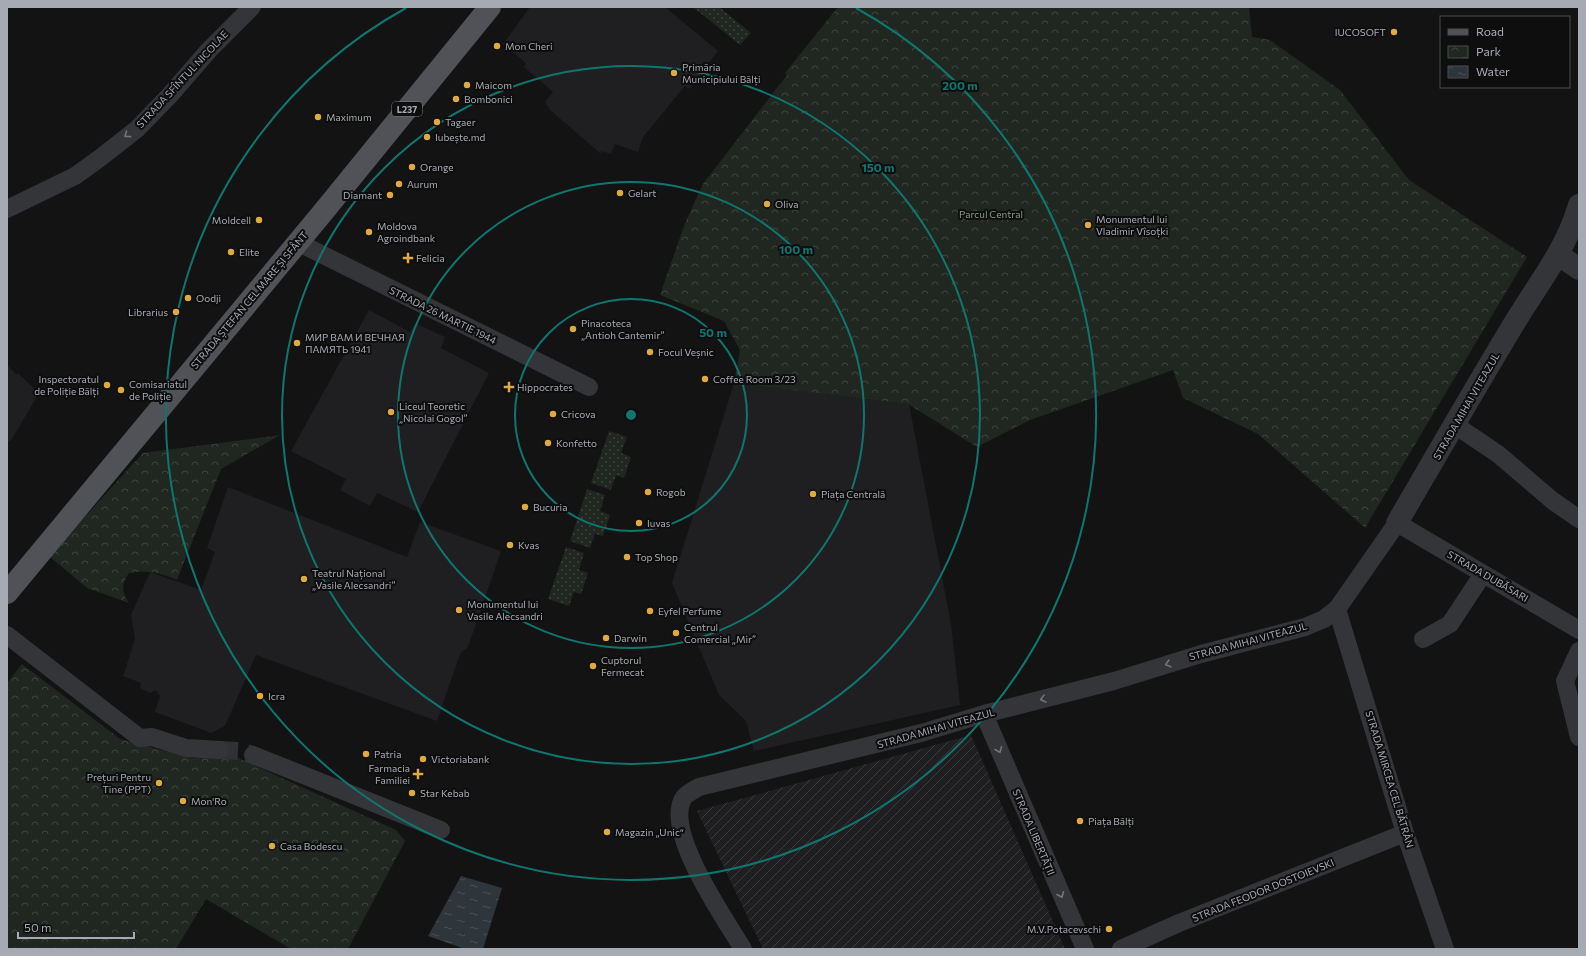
<svg xmlns="http://www.w3.org/2000/svg" width="1586" height="956" viewBox="0 0 1586 956" font-family="Commissioner,sans-serif">
  <style>
    .built { fill: #1f1f21 }
    .industrial { fill: url(#industrial-furrows) }
    .grass { fill: url(#grass-dots) }
    .park { fill: url(#park-crowns) }
    .water { fill: url(#water-ripples) }
    .lines { fill: none; stroke-linecap: round; stroke-linejoin: round }
    .minor-tunnel { stroke: #303134; stroke-width: 18; stroke-dasharray: 18 9; stroke-linecap: butt }
    .minor { stroke: #343539; stroke-width: 18 }
    .tertiary { stroke: #343539; stroke-width: 22 }
    .primary { stroke: #515257; stroke-width: 22 }
    .oneway { stroke: #73757c }
    .ring { fill: none; stroke: #0f766e; stroke-width: 2 }
    .poi-dot { fill: #deaa41; stroke: #0e0e0f; stroke-width: 1.5 }
    .labels { text-anchor: middle; dominant-baseline: central; stroke-width: 4; stroke-linejoin: round; paint-order: stroke }
    .shield { fill: #0e0e0f; stroke: #787b82; stroke-width: 1 }
    .shield-label { font-size: 9px; font-weight: bold; fill: #a6aab3 }
    .poi-label { font-size: 10px; fill: #a6aab3; stroke: #0e0e0f; text-anchor: start }
    .street-label { font-size: 10px; fill: #a6aab3; stroke: #0e0e0f }
    .park-label { font-size: 10px; fill: #7f9c81; stroke: #0e0e0f }
    .centre { fill: #0f766e; stroke: #0e0e0f; stroke-width: 2 }
    .ring-label { font-size: 12px; text-anchor: middle; font-weight: bold; fill: #0f766e; stroke: #0e0e0f; stroke-width: 4; stroke-linejoin: round; paint-order: stroke }
  </style>
  <defs>
    <pattern id="industrial-furrows" width="10" height="10" patternUnits="userSpaceOnUse"><rect width="10" height="10" fill="#1f1f21"/><path d="M-1 1l2-2M0 10L10 0M9 11l2-2" fill="none" stroke="#3d3d3f"/></pattern>
    <pattern id="grass-dots" width="8" height="8" patternUnits="userSpaceOnUse"><rect width="8" height="8" fill="#202620"/><path d="M2 2h.1M6 6h.1" fill="none" stroke="#3d433e" stroke-width="1.8" stroke-linecap="round"/></pattern>
    <pattern id="park-crowns" width="20" height="18" patternUnits="userSpaceOnUse"><rect width="20" height="18" fill="#202620"/><path d="M2 6a3 3 0 1 1 6 0M12 15a3 3 0 1 1 6 0" fill="none" stroke="#3d433e"/></pattern>
    <pattern id="water-ripples" width="26" height="14" patternUnits="userSpaceOnUse"><rect width="26" height="14" fill="#2e353b"/><path d="M2 4q2-2 4 0t4 0M15 11q2-2 4 0t4 0" fill="none" stroke="#495055"/></pattern>
  </defs>
  <rect width="100%" height="100%" fill="#131314"/>
  <!-- built -->
  <path class="built" d="M 530,7 L 665,7 L 718,51 L 689,89 L 685,86 L 643,137 L 638,152 L 615,144 L 611,154 L 602,151 L 600,153 L 550,110 L 545,102 L 553,92 L 524,67 L 526,63 L 503,44 Z
    M 369,310 L 410,332 L 415,323 L 445,337 L 441,348 L 489,373 L 418,512 L 377,493 L 370,506 L 340,490 L 346,479 L 291,451 Z
    M 7,365 L 16,374 L 18,373 L 39,393 L 12,439 L 7,443 Z
    M 734,383 L 909,404 L 951,624 L 960,705 L 754,751 L 746,721 L 719,695 L 672,583 Z
    M 228,487 L 407,557 L 420,522 L 501,551 L 468,647 L 460,654 L 437,721 L 256,655 L 225,726 L 211,733 L 155,712 L 160,696 L 156,690 L 150,693 L 140,688 L 141,683 L 123,676 L 135,639 L 131,615 L 150,572 L 201,590 L 215,552 L 207,548 Z"/>
  <!-- industrial -->
  <path class="industrial" d="M 971,735 L 1065,949 L 763,949 L 697,811 Z"/>
  <!-- grass -->
  <path class="grass" d="M 693,7 L 719,7 L 751,33 L 740,45 Z
    M 609,431 L 627,437 L 621,453 L 631,457 L 624,478 L 616,475 L 611,490 L 591,483 Z
    M 587,489 L 605,495 L 600,511 L 610,515 L 603,536 L 595,534 L 590,548 L 570,541 Z
    M 566,547 L 584,553 L 579,570 L 588,573 L 581,594 L 574,592 L 569,606 L 548,599 Z"/>
  <!-- park -->
  <path class="park" d="M 838,7 L 1249,7 L 1252,37 L 1270,40 L 1340,90 L 1409,180 L 1527,257 L 1365,528 L 1258,434 L 1183,398 L 1173,370 L 1030,420 L 977,447 L 908,404 L 734,383 L 740,350 L 724,321 L 660,295 L 685,223 L 703,184 L 787,75 L 785,73 Z
    M 280,435 L 221,469 L 177,580 C 158,572 149,570 129,573 C 121,584 121,592 129,603 L 87,588 L 49,556 L 143,453 Z
    M 22,664 L 120,739 L 192,758 L 236,757 L 396,830 L 405,841 L 348,949 L 291,949 L 206,899 L 176,949 L 7,949 L 7,683 Z"/>
  <!-- water -->
  <path class="water" d="M 461,876 L 502,888 L 483,949 L 465,949 L 428,936 Z"/>
  <g class="lines">
    <!-- minor-tunnel -->
    <path class="minor-tunnel" d="M 220,750 L 239,751 L 253,755"/>
    <!-- minor -->
    <path class="minor" d="M 7,209 L 75,176 L 100,158 L 137,129 L 170,95 L 209,50 L 252,7
      M 297,242 L 589,387
      M 1455,425 L 1498,454 L 1553,501 L 1579,519
      M 1337,609 L 1405,833 L 1445,949
      M 7,635 L 140,738 L 152,737 L 186,748 L 220,750
      M 1423,639 L 1450,624 L 1483,574
      M 1579,651 L 1565,681 L 1579,737
      M 984,714 L 1085,949
      M 253,755 L 441,830
      M 743,949 C 726,920 662,830 684,797 C 688,793 694,790 699,787 L 921,733 L 984,714 L 1114,681 L 1201,654 L 1305,627 L 1324,619 L 1337,609 L 1397,523 L 1579,630
      M 1121,949 L 1179,923 L 1405,833"/>
    <!-- tertiary -->
    <path class="tertiary" d="M 1559,255 L 1579,269
      M 1397,523 C 1436,456 1475,388 1515,322 C 1539,282 1566,250 1579,205"/>
    <!-- primary -->
    <path class="primary" d="M 7,593 L 324,211 L 490,7"/>
  </g>
  <!-- one-way arrows -->
  <defs><path id="oneway-chevron" d="M-2-3.5L2.5 0L-2 3.5" fill="none" stroke-width="1.6" stroke-linecap="round" stroke-linejoin="round"/></defs>
  <g class="oneway">
    <use href="#oneway-chevron" transform="translate(127 135) rotate(144)"/>
    <use href="#oneway-chevron" transform="translate(1168 664) rotate(163)"/>
    <use href="#oneway-chevron" transform="translate(1043 699) rotate(166)"/>
    <use href="#oneway-chevron" transform="translate(999 750) rotate(68)"/>
    <use href="#oneway-chevron" transform="translate(1061 895) rotate(67)"/>
  </g>
  <!-- distance rings -->
  <g class="ring">
    <circle cx="631" cy="415" r="116"/>
    <circle cx="631" cy="415" r="233"/>
    <circle cx="631" cy="415" r="349"/>
    <path d="M856 8A465 465 0 1 1 406 8"/>
  </g>
  <!-- markers -->
  <g class="poi-dot">
    <circle cx="1394" cy="32" r="4"/>
    <circle cx="497" cy="46" r="4"/>
    <circle cx="674" cy="73" r="4"/>
    <circle cx="467" cy="85" r="4"/>
    <circle cx="456" cy="99" r="4"/>
    <circle cx="318" cy="117" r="4"/>
    <circle cx="437" cy="122" r="4"/>
    <circle cx="427" cy="137" r="4"/>
    <circle cx="412" cy="167" r="4"/>
    <circle cx="399" cy="184" r="4"/>
    <circle cx="620" cy="193" r="4"/>
    <circle cx="390" cy="195" r="4"/>
    <circle cx="767" cy="204" r="4"/>
    <circle cx="259" cy="220" r="4"/>
    <circle cx="1088" cy="225" r="4"/>
    <circle cx="369" cy="232" r="4"/>
    <circle cx="231" cy="252" r="4"/>
    <path d="M406 252h4v4h4v4h-4v4h-4v-4h-4v-4h4z"/>
    <circle cx="188" cy="298" r="4"/>
    <circle cx="176" cy="312" r="4"/>
    <circle cx="573" cy="329" r="4"/>
    <circle cx="297" cy="343" r="4"/>
    <circle cx="650" cy="352" r="4"/>
    <circle cx="705" cy="379" r="4"/>
    <circle cx="107" cy="385" r="4"/>
    <path d="M507 381h4v4h4v4h-4v4h-4v-4h-4v-4h4z"/>
    <circle cx="121" cy="390" r="4"/>
    <circle cx="391" cy="412" r="4"/>
    <circle cx="553" cy="414" r="4"/>
    <circle cx="548" cy="443" r="4"/>
    <circle cx="648" cy="492" r="4"/>
    <circle cx="813" cy="494" r="4"/>
    <circle cx="525" cy="507" r="4"/>
    <circle cx="639" cy="523" r="4"/>
    <circle cx="510" cy="545" r="4"/>
    <circle cx="627" cy="557" r="4"/>
    <circle cx="304" cy="579" r="4"/>
    <circle cx="459" cy="610" r="4"/>
    <circle cx="650" cy="611" r="4"/>
    <circle cx="676" cy="633" r="4"/>
    <circle cx="606" cy="638" r="4"/>
    <circle cx="593" cy="666" r="4"/>
    <circle cx="260" cy="696" r="4"/>
    <circle cx="366" cy="754" r="4"/>
    <circle cx="423" cy="759" r="4"/>
    <path d="M416 768h4v4h4v4h-4v4h-4v-4h-4v-4h4z"/>
    <circle cx="159" cy="783" r="4"/>
    <circle cx="412" cy="793" r="4"/>
    <circle cx="183" cy="801" r="4"/>
    <circle cx="1080" cy="821" r="4"/>
    <circle cx="607" cy="832" r="4"/>
    <circle cx="272" cy="846" r="4"/>
    <circle cx="1109" cy="929" r="4"/>
  </g>
  <g class="labels">
    <!-- shield labels -->
    <rect class="shield" x="392" y="102" width="30" height="14" rx="3"/>
    <g class="shield-label">
      <text x="407" y="109">L237</text>
    </g>
    <!-- poi labels -->
    <g class="poi-label">
      <text x="1386" y="32" text-anchor="end">IUCOSOFT</text>
      <text x="505" y="46">Mon Cheri</text>
      <text x="682" y="67">Primăria<tspan x="682" dy="12">Municipiului Bălți</tspan></text>
      <text x="475" y="85">Maicom</text>
      <text x="464" y="99">Bombonici</text>
      <text x="326" y="117">Maximum</text>
      <text x="445" y="122">Tagaer</text>
      <text x="435" y="137">Iubește.md</text>
      <text x="420" y="167">Orange</text>
      <text x="407" y="184">Aurum</text>
      <text x="628" y="193">Gelart</text>
      <text x="382" y="195" text-anchor="end">Diamant</text>
      <text x="775" y="204">Oliva</text>
      <text x="1096" y="219">Monumentul lui<tspan x="1096" dy="12">Vladimir Vîsoțki</tspan></text>
      <text x="251" y="220" text-anchor="end">Moldcell</text>
      <text x="377" y="226">Moldova<tspan x="377" dy="12">Agroindbank</tspan></text>
      <text x="239" y="252">Elite</text>
      <text x="416" y="258">Felicia</text>
      <text x="196" y="298">Oodji</text>
      <text x="168" y="312" text-anchor="end">Librarius</text>
      <text x="581" y="323">Pinacoteca<tspan x="581" dy="12">„Antioh Cantemir”</tspan></text>
      <text x="305" y="337">МИР ВАМ И ВЕЧНАЯ<tspan x="305" dy="12">ПАМЯТЬ 1941</tspan></text>
      <text x="658" y="352">Focul Veșnic</text>
      <text x="99" y="379" text-anchor="end">Inspectoratul<tspan x="99" dy="12">de Poliție Bălți</tspan></text>
      <text x="713" y="379">Coffee Room 3/23</text>
      <text x="129" y="384">Comisariatul<tspan x="129" dy="12">de Poliție</tspan></text>
      <text x="517" y="387">Hippocrates</text>
      <text x="399" y="406">Liceul Teoretic<tspan x="399" dy="12">„Nicolai Gogol”</tspan></text>
      <text x="561" y="414">Cricova</text>
      <text x="556" y="443">Konfetto</text>
      <text x="656" y="492">Rogob</text>
      <text x="821" y="494">Piața Centrală</text>
      <text x="533" y="507">Bucuria</text>
      <text x="647" y="523">Iuvas</text>
      <text x="518" y="545">Kvas</text>
      <text x="635" y="557">Top Shop</text>
      <text x="312" y="573">Teatrul Național<tspan x="312" dy="12">„Vasile Alecsandri”</tspan></text>
      <text x="467" y="604">Monumentul lui<tspan x="467" dy="12">Vasile Alecsandri</tspan></text>
      <text x="658" y="611">Eyfel Perfume</text>
      <text x="684" y="627">Centrul<tspan x="684" dy="12">Comercial „Mir”</tspan></text>
      <text x="614" y="638">Darwin</text>
      <text x="601" y="660">Cuptorul<tspan x="601" dy="12">Fermecat</tspan></text>
      <text x="268" y="696">Icra</text>
      <text x="374" y="754">Patria</text>
      <text x="431" y="759">Victoriabank</text>
      <text x="410" y="768" text-anchor="end">Farmacia<tspan x="410" dy="12">Familiei</tspan></text>
      <text x="151" y="777" text-anchor="end">Prețuri Pentru<tspan x="151" dy="12">Tine (PPT)</tspan></text>
      <text x="420" y="793">Star Kebab</text>
      <text x="191" y="801">Mon'Ro</text>
      <text x="1088" y="821">Piața Bălți</text>
      <text x="615" y="832">Magazin „Unic“</text>
      <text x="280" y="846">Casa Bodescu</text>
      <text x="1101" y="929" text-anchor="end">M.V.Potacevschi</text>
    </g>
    <!-- street labels -->
    <g class="street-label">
      <text transform="translate(182 79) rotate(-47)">STRADA SFÎNTUL NICOLAE</text>
      <text transform="translate(249 300) rotate(-50)">STRADA ȘTEFAN CEL MARE ȘI SFÂNT</text>
      <text transform="translate(443 315) rotate(26)">STRADA 26 MARTIE 1944</text>
      <text transform="translate(1466 406) rotate(-60)">STRADA MIHAI VITEAZUL</text>
      <text transform="translate(1488 576) rotate(30)">STRADA DUBĂSARI</text>
      <text transform="translate(1248 641) rotate(-15)">STRADA MIHAI VITEAZUL</text>
      <text transform="translate(936 728) rotate(-16)">STRADA MIHAI VITEAZUL</text>
      <text transform="translate(1390 779) rotate(73)">STRADA MIRCEA CEL BĂTRÂN</text>
      <text transform="translate(1034 832) rotate(67)">STRADA LIBERTĂȚII</text>
      <text transform="translate(1263 890) rotate(-22)">STRADA FЕODOR DOSTOIEVSKI</text>
    </g>
    <!-- park labels -->
    <g class="park-label">
      <text x="991" y="214">Parcul Central</text>
    </g>
  </g>
  <circle cx="631" cy="415" r="6" class="centre"/>
  <g class="ring-label">
    <text x="960" y="90">200 m</text>
    <text x="878" y="172">150 m</text>
    <text x="796" y="254">100 m</text>
    <text x="713" y="337">50 m</text>
  </g>
  <!-- border -->
  <rect width="1586" height="956" fill="none" stroke="#a6aab3" stroke-width="16"/>
  <!-- legend -->
  <rect x="1440" y="16" width="130" height="72" fill="#0e0e0f" stroke="#4b4c51"/>
  <rect x="1448" y="29" width="20" height="6" fill="#515257" stroke="#4b4c51"/>
  <text x="1476" y="36" font-size="12" fill="#a6aab3">Road</text>
  <rect x="1448" y="46" width="20" height="12" fill="url(#park-crowns)" stroke="#4b4c51"/>
  <text x="1476" y="56" font-size="12" fill="#a6aab3">Park</text>
  <rect x="1448" y="66" width="20" height="12" fill="url(#water-ripples)" stroke="#4b4c51"/>
  <text x="1476" y="76" font-size="12" fill="#a6aab3">Water</text>
  <!-- scale -->
  <path d="M18 932v6h116v-6" fill="none" stroke="#a6aab3" stroke-width="2"/>
  <text x="24" y="932" font-size="12" fill="#a6aab3" stroke="#0e0e0f" stroke-width="3" paint-order="stroke">50 m</text>
</svg>
